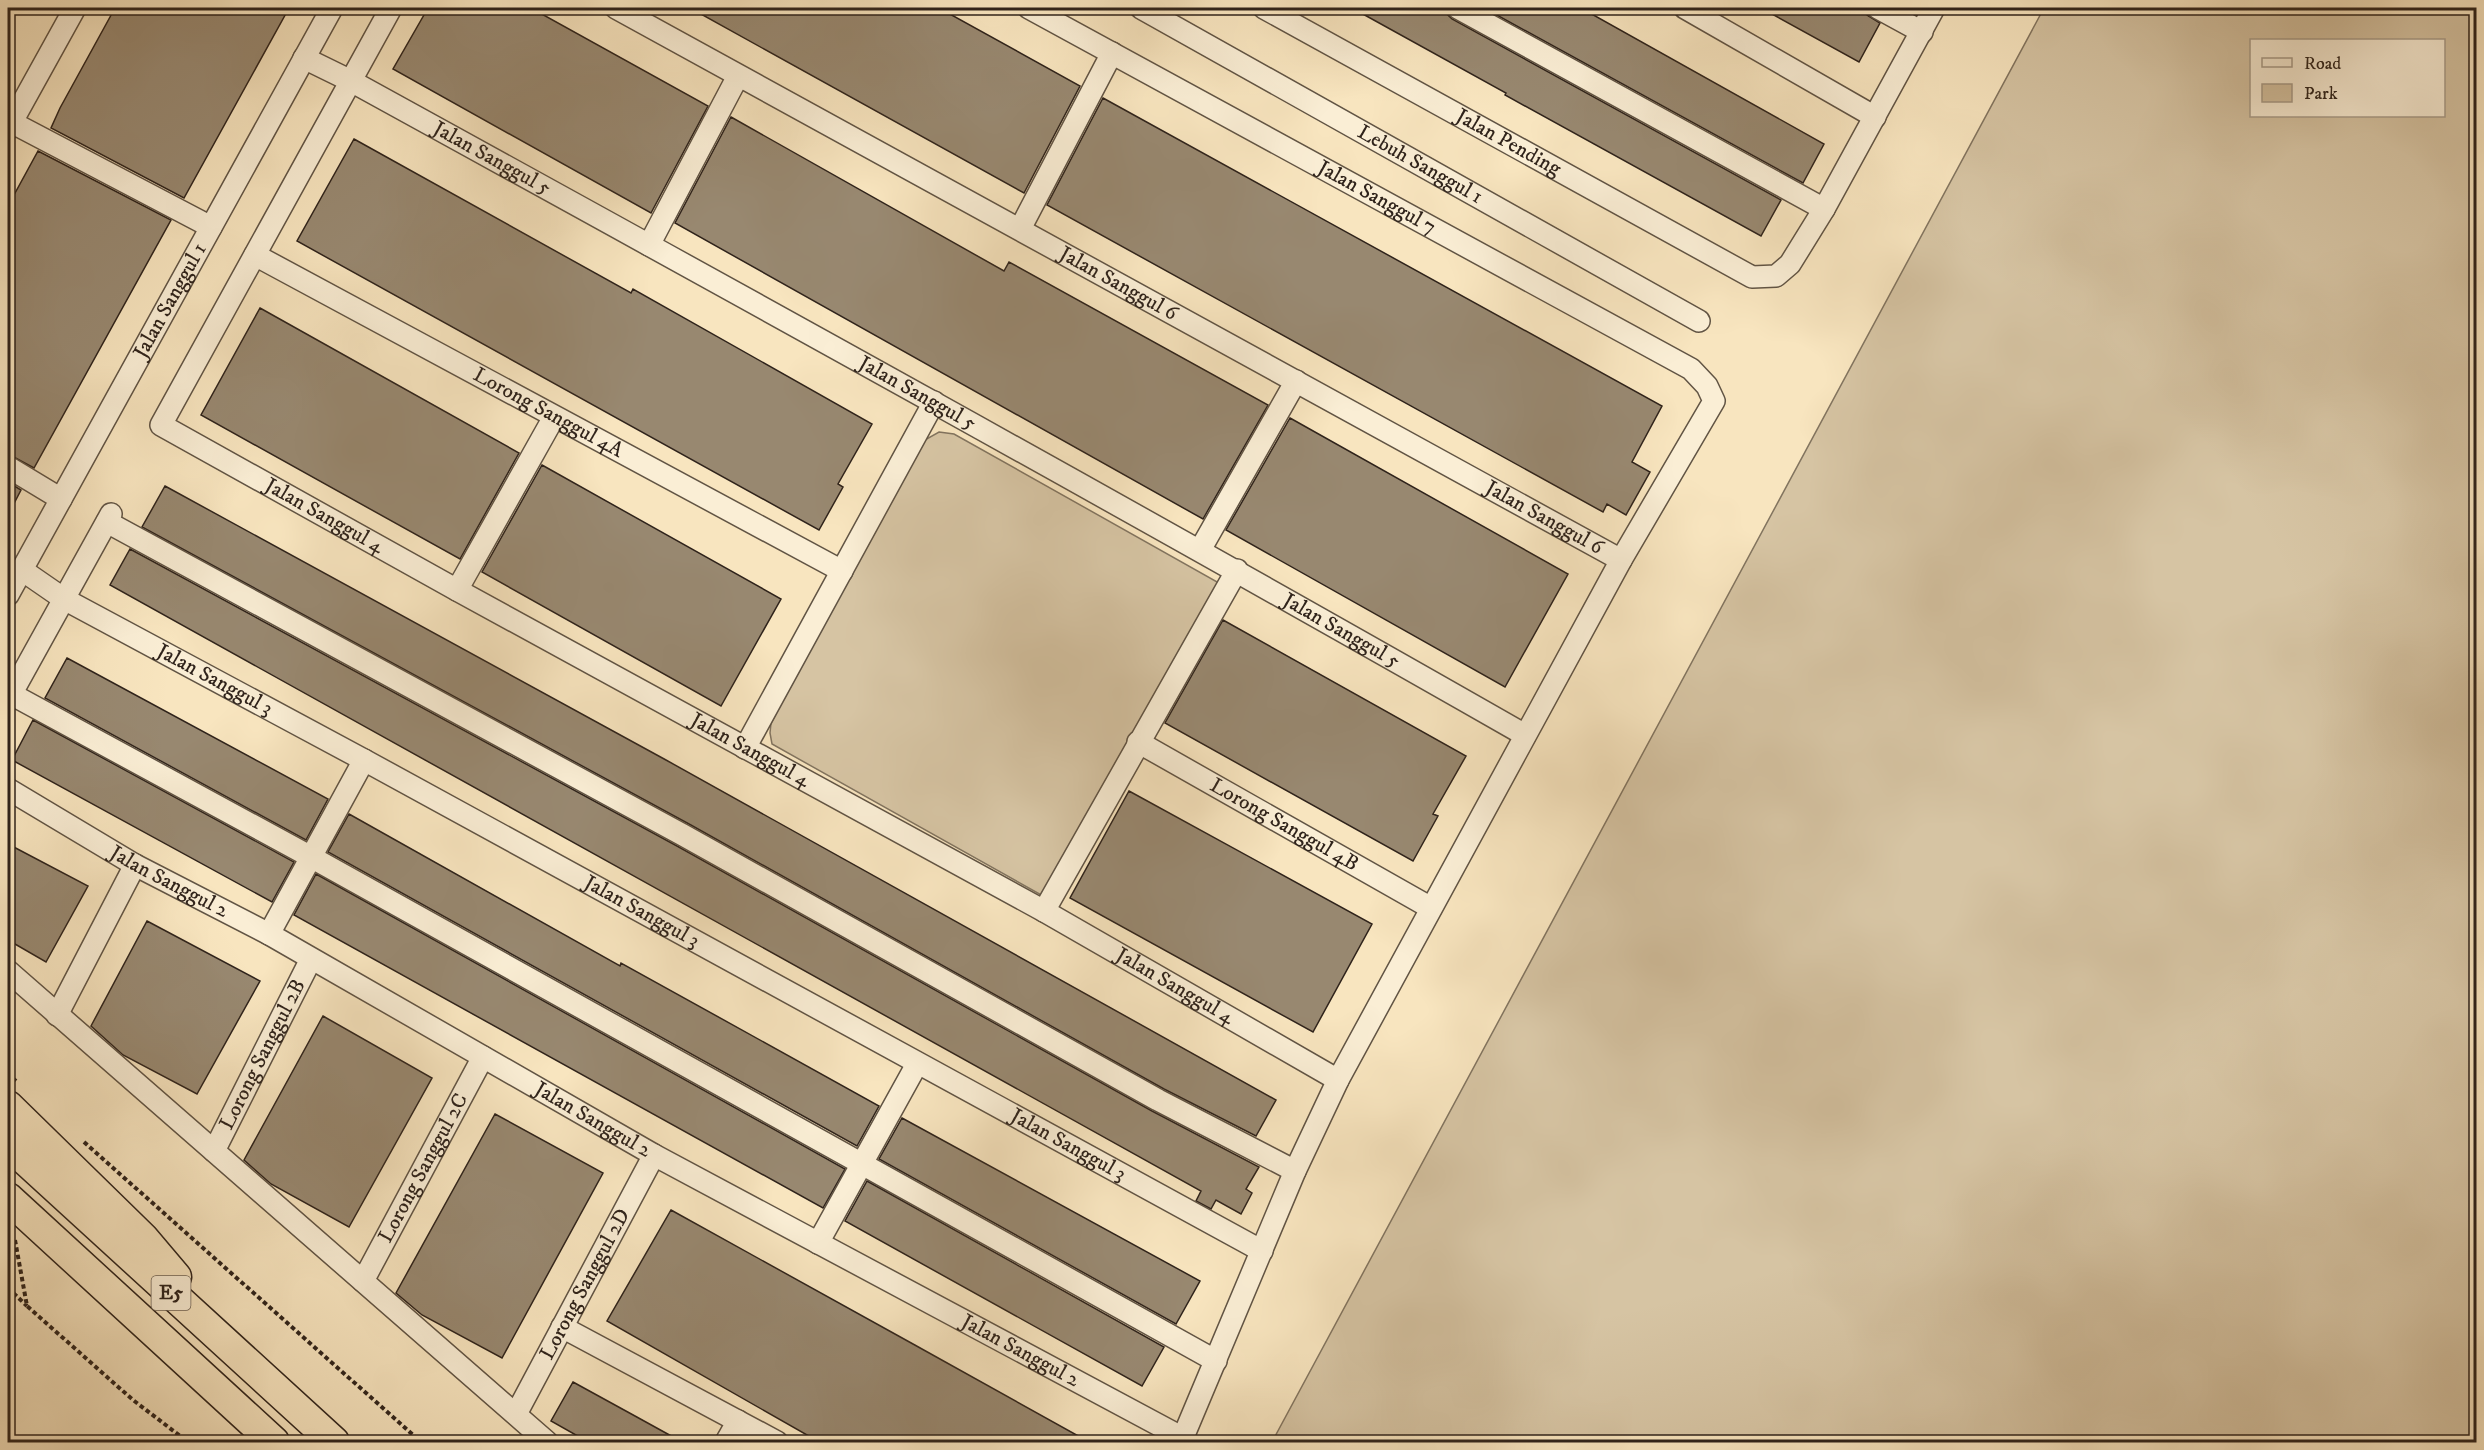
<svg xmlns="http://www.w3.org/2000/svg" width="2484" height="1450" viewBox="0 0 2484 1450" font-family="'IM FELL DW Pica',serif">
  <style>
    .green { fill: #d6c4a3; stroke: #82745f; stroke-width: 1.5; fill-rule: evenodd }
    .building { fill: #988870; stroke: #2f231b; stroke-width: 1.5 }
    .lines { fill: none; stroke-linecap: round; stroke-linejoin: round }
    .minor-casing { stroke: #615444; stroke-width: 24 }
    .highway-casing { stroke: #2f231b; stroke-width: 33 }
    .path { stroke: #2f231b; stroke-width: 4; stroke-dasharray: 4.5 3; stroke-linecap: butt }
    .minor { stroke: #faeed5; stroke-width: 21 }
    .highway { stroke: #f8e5bf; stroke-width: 30 }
    .labels { text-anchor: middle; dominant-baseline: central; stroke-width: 5; stroke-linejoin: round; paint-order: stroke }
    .shield { fill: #faeed5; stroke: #6c6053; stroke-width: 1.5 }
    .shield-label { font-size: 20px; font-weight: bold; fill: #2f231b }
    .street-label { font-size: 21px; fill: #2f231b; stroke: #faeed5 }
  </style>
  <rect width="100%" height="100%" fill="#f8e5bf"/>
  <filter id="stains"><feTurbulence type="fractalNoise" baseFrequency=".00333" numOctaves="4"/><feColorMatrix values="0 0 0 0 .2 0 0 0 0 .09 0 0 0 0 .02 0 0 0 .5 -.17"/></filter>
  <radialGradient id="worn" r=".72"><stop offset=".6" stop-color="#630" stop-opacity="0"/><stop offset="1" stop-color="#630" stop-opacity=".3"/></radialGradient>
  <!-- green -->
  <path class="green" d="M 2044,8 L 2476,8 L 2476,1442 L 1272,1442 ZM 2252,40 L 2444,40 L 2444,116 L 2252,116 Z
    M 939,432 L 954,434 L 1219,583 L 1043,896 L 772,744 L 770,733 L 771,723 L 923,441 Z"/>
  <!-- building -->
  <path class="building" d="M 115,8 L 289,8 L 184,198 L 51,128 L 60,108 Z
    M 428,8 L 531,8 L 708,106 L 651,213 L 393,69 Z
    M 690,8 L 939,8 L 1080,86 L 1024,193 Z
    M 1352,8 L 1445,8 L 1447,14 L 1452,19 L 1781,200 L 1761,236 L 1505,95 L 1506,93 Z
    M 1484,8 L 1581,8 L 1824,144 L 1803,183 Z
    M 1761,8 L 1865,8 L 1867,15 L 1880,23 L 1859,62 Z
    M 1103,98 L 1662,406 L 1632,462 L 1650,472 L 1626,515 L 1607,504 L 1603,512 L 1047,205 Z
    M 731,117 L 1004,271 L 1009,262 L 1268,405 L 1203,519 L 675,223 Z
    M 354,139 L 631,293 L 633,289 L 872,424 L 838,484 L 843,487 L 819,530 L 297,241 Z
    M 38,151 L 171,220 L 34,468 L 8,454 L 8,206 Z
    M 260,308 L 519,453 L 460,559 L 201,415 Z
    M 1290,418 L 1568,574 L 1505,687 L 1226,530 Z
    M 542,465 L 781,599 L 721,706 L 482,572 Z
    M 8,482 L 21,490 L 8,515 Z
    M 165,486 L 666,760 L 1276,1100 L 1256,1136 L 1164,1089 L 689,824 L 142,527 Z
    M 130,549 L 677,846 L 1152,1111 L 1259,1167 L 1246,1189 L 1252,1193 L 1241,1214 L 1216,1200 L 1211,1209 L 1196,1201 L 1201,1191 L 110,585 Z
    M 1223,620 L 1466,756 L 1433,814 L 1438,816 L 1413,861 L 1165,723 Z
    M 67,658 L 328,799 L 306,840 L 45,698 Z
    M 33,720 L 294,862 L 272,902 L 12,760 Z
    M 1129,791 L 1372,924 L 1313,1032 L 1070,898 Z
    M 349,814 L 620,966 L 621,963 L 879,1106 L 857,1146 L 328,852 Z
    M 8,844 L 88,886 L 46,962 L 8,940 Z
    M 316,874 L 845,1169 L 823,1208 L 294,915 Z
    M 147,921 L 260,981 L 197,1094 L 123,1055 L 91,1026 Z
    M 323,1016 L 432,1078 L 349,1227 L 271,1184 L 244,1160 Z
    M 495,1114 L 603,1173 L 502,1358 L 422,1315 L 396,1293 Z
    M 902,1118 L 1200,1281 L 1176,1324 L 879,1159 Z
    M 867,1181 L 1164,1347 L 1142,1386 L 845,1221 Z
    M 671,1210 L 913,1344 L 1091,1443 L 821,1443 L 607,1321 Z
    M 573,1382 L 635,1416 L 684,1443 L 590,1443 L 551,1421 Z"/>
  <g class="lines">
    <!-- minor casing -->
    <g class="minor-casing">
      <g id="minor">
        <path id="s1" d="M 391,8 L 161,425 L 457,590 L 1044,911 L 1338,1080"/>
        <path id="s2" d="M 616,8 L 1621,560"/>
        <path id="s3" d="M 1029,8 L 1691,369 L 1707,386 L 1714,401 L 1621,560 L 1338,1080 L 1295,1171 L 1181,1442"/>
        <path id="s4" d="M 1141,8 L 1699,321"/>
        <path id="s5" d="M 1264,8 L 1752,277 L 1776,276 L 1790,264 L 1824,209 L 1934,8"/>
        <path d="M 1458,8 L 1824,209"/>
        <path d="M 1685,8 L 1875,117"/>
        <path d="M 1878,8 L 1922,32"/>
        <path id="s6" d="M 304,58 L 351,81 C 744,297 1136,513 1525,735"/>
        <path d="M 11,122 L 211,227"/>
        <path d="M 8,129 L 75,8"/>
        <path d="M 1020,229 L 1112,53"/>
        <path d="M 649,245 L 738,76"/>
        <path id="s7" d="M 255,255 L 842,571"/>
        <path d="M 8,467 L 61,499"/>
        <path d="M 107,522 L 683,835 L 1158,1100 L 1295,1171"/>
        <path d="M 1200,550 L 1296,381"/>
        <path id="s8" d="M 22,570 L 64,599 L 364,760 L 1262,1251"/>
        <path d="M 457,590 L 554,417"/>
        <path id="s9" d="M 8,595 L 332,8"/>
        <path d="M 11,694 L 311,857 L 1216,1361"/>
        <path d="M 8,700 L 111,514"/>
        <path id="s10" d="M 1138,742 L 1431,908"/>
        <path d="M 745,748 L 934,402"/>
        <path id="s11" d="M 8,789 L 135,865 L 269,934 L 654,1155 L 1183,1438"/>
        <path d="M 1044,911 L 1237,570"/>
        <path d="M 269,934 L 364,760"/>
        <path d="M 8,971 L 547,1442"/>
        <path d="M 57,1015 L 135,865"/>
        <path id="s12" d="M 214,1151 L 311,959"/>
        <path d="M 818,1243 L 917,1064"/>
        <path id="s13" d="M 363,1281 L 483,1057"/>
        <path d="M 562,1327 L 777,1442"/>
        <path id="s14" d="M 516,1414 L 654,1155"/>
        <path d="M 726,1442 L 738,1421"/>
      </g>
    </g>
    <!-- highway casing -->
    <g class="highway-casing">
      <path id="highway" d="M 8,1106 L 143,1238 L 176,1277
        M 8,1144 L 334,1442
        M 8,1198 L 274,1442"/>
    </g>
    <!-- path -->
    <path class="path" d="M 8,1074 L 16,1081
      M 84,1142 L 421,1442
      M 15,1240 L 27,1306 L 133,1400 L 188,1442
      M 8,1288 L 27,1306"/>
    <!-- minor -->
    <use href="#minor" class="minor"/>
    <!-- highway -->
    <use href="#highway" class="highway"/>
  </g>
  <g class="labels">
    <!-- shield labels -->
    <rect class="shield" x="151.5" y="1276" width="39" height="34" rx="4.5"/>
    <g class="shield-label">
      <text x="171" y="1293">E5</text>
    </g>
    <!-- street labels -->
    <g class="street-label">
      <text stroke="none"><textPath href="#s5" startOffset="279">Jalan Pending</textPath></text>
      <text stroke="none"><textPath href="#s6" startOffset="213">Jalan Sanggul 5</textPath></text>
      <text stroke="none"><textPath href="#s4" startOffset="320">Lebuh Sanggul 1</textPath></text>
      <text stroke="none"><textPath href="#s3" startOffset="396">Jalan Sanggul 7</textPath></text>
      <text stroke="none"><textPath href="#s2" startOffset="573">Jalan Sanggul 6</textPath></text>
      <text stroke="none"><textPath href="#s9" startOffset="336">Jalan Sanggul 1</textPath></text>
      <text stroke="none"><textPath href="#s6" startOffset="699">Jalan Sanggul 5</textPath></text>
      <text stroke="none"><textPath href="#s7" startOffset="333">Lorong Sanggul 4A</textPath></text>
      <text stroke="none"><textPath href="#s1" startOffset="663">Jalan Sanggul 4</textPath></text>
      <text stroke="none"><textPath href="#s2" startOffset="1059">Jalan Sanggul 6</textPath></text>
      <text stroke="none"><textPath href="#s6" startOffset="1185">Jalan Sanggul 5</textPath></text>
      <text stroke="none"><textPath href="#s8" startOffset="222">Jalan Sanggul 3</textPath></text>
      <text stroke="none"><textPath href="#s1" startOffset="1149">Jalan Sanggul 4</textPath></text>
      <text stroke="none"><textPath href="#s10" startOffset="168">Lorong Sanggul 4B</textPath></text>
      <text stroke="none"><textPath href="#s11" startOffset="186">Jalan Sanggul 2</textPath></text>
      <text stroke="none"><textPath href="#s8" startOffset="708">Jalan Sanggul 3</textPath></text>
      <text stroke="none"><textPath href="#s1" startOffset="1635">Jalan Sanggul 4</textPath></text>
      <text stroke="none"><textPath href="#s12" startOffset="108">Lorong Sanggul 2B</textPath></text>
      <text stroke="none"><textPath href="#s11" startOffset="672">Jalan Sanggul 2</textPath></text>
      <text stroke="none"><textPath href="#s8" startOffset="1194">Jalan Sanggul 3</textPath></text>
      <text stroke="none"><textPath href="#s13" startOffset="128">Lorong Sanggul 2C</textPath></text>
      <text stroke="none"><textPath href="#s14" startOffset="147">Lorong Sanggul 2D</textPath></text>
      <text stroke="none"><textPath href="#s11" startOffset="1158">Jalan Sanggul 2</textPath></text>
    </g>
  </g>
  <!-- margin -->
  <rect width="2484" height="1450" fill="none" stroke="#f8e5bf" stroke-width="30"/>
  <rect x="9" y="9" width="2466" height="1432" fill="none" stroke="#2f231b" stroke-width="3"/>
  <rect x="15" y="15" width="2454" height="1420" fill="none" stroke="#2f231b" stroke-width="1.5"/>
  <!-- legend -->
  <rect x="2250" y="39" width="195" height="78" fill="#faeed5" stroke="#a99d8b" stroke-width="1.5"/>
  <rect x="2262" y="58" width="30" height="9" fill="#faeed5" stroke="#a99d8b" stroke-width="1.5"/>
  <text x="2304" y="69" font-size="18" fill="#2f231b">Road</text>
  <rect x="2262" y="84" width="30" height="18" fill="#d6c4a3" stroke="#a99d8b" stroke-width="1.5"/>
  <text x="2304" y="99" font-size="18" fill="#2f231b">Park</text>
  <rect width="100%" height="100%" filter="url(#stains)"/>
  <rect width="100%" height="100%" fill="url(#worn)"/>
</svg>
